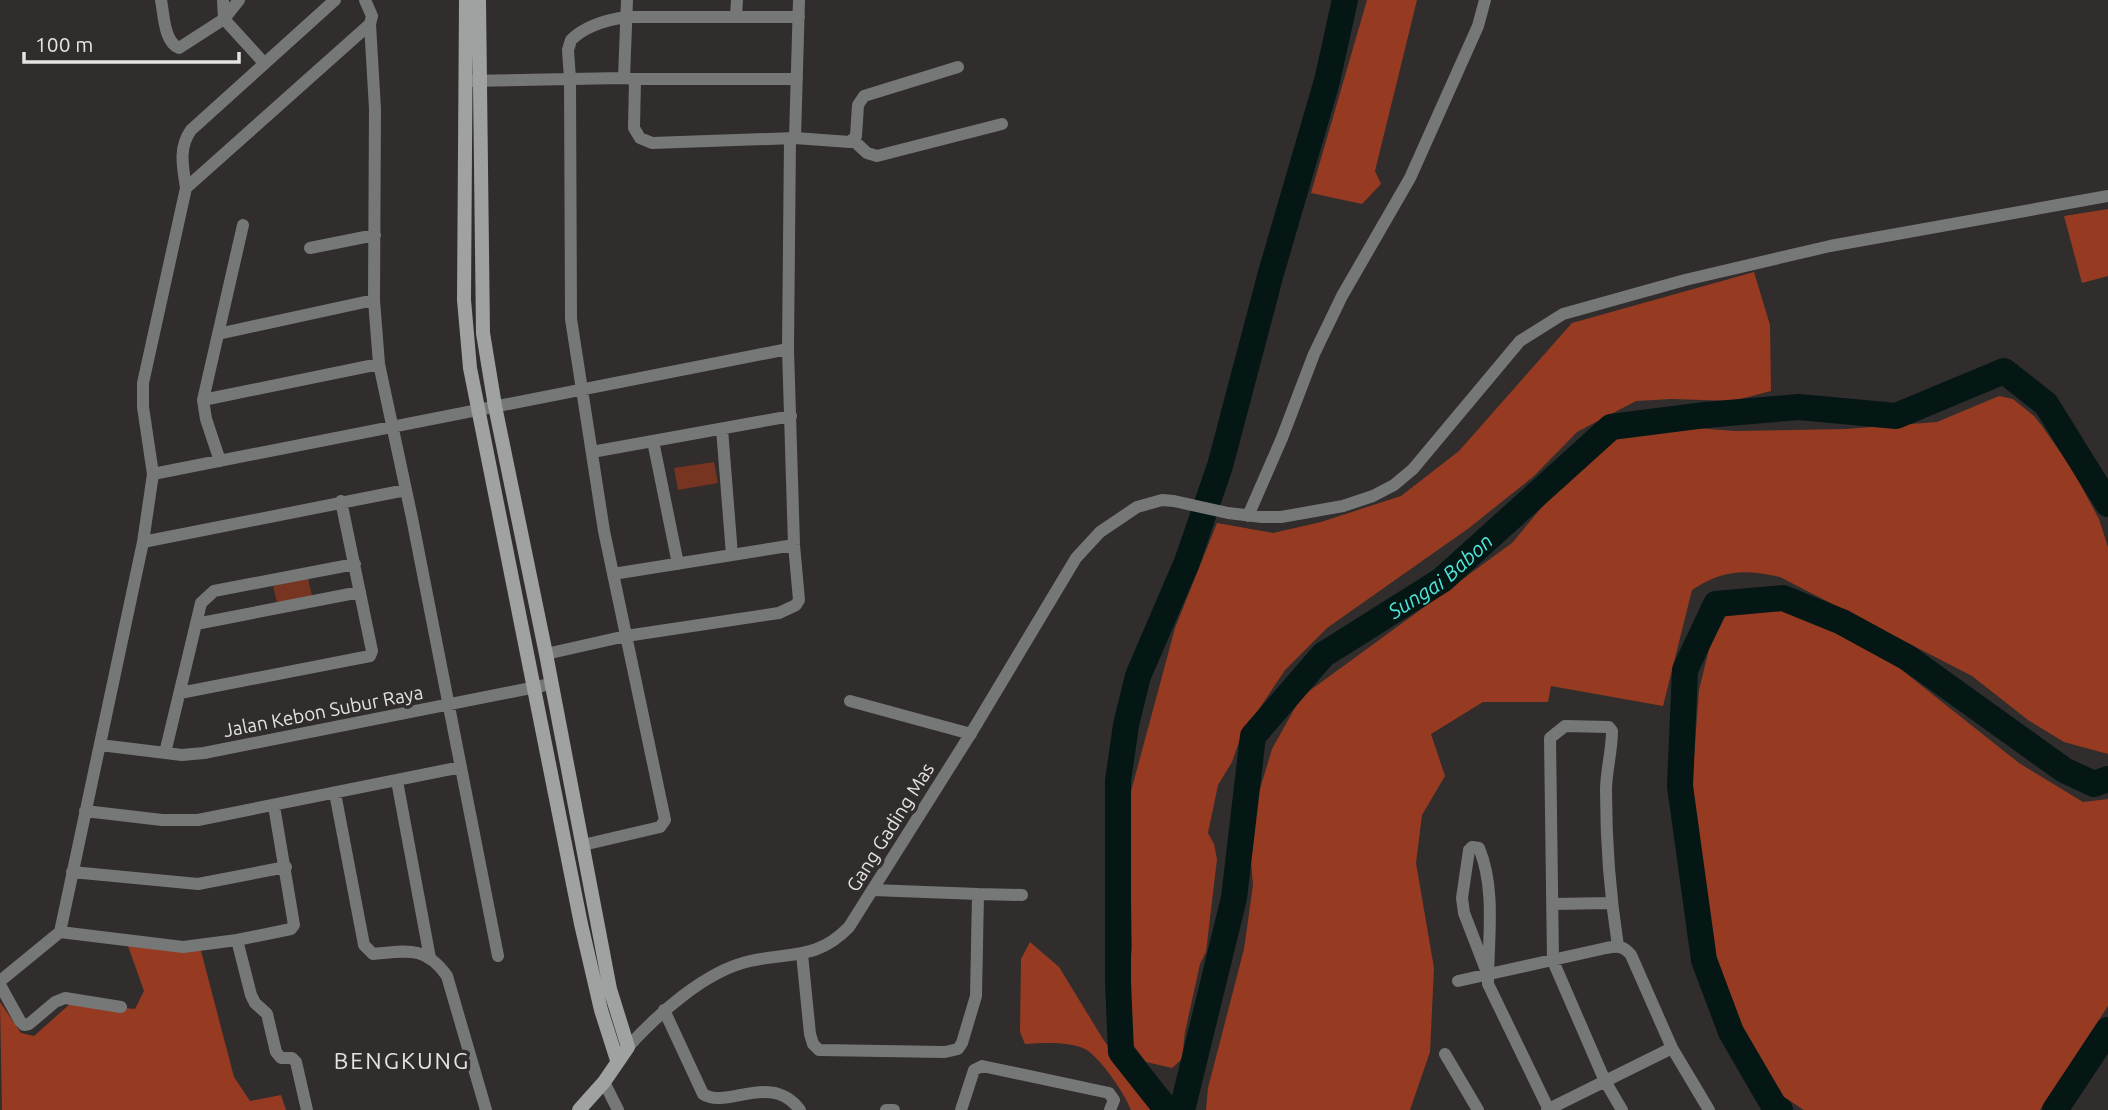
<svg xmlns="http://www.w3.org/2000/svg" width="2108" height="1110" viewBox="0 0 2108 1110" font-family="Ubuntu,sans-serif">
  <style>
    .green { fill: #773421 }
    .forest { fill: #963b21 }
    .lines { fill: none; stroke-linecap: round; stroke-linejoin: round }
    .river { stroke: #041715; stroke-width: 26 }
    .street { stroke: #767878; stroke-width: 12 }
    .secondary { stroke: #9fa2a1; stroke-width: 14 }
    .labels { text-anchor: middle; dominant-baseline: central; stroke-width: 7; stroke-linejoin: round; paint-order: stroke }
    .street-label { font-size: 19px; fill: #e6e4e3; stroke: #302d2c }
    .water-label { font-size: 21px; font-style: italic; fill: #50e6d9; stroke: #302d2c }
    .quarter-label { font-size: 23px; letter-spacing: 2px; fill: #e6e4e3; stroke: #302d2c }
  </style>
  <rect width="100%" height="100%" fill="#302d2c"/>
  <!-- green -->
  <path class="green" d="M 714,462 L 718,483 L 678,490 L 674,468 Z
    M 308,578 L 312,596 L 277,603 L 273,586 Z"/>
  <!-- forest -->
  <path class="forest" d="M 1367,0 L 1417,0 L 1375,171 L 1381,184 L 1362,204 L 1311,193 Z
    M 2108,209 L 2108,276 L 2082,283 L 2064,216 Z
    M 1754,272 L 1770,325 L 1771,391 L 1733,401 L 1672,399 L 1636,401 L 1577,432 L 1534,476 L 1469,528 L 1327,628 L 1285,670 L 1241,736 L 1232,762 L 1218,785 L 1208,833 L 1214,844 L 1217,859 L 1206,952 L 1200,964 L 1185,1032 L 1182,1059 L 1172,1068 L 1146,1062 L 1131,1042 L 1126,1010 L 1132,947 L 1129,799 L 1175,628 L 1217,523 L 1273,533 L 1321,522 L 1401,496 L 1459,451 L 1572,323 Z
    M 1999,396 L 2013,399 L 2034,416 L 2042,426 L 2072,469 L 2099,519 L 2108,547 L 2108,754 L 2064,742 L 2028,720 L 1972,676 L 1780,577 C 1744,569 1723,570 1692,590 L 1663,706 L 1551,686 L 1548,702 L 1483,702 L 1431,734 L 1445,776 L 1422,815 L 1416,863 L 1434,968 L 1430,1052 L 1410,1110 L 1206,1110 L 1208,1088 L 1244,949 L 1253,885 L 1248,829 L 1272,749 L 1301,697 L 1512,543 L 1552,495 L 1604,447 L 1617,439 L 1642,431 L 1670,426 L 1735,431 L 1846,429 L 1937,422 Z
    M 1731,605 L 1799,613 L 1898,667 L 2019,763 L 2083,802 L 2108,799 L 2108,1006 L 2040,1110 L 1804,1110 L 1784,1097 L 1742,1026 L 1716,957 L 1692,785 L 1699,690 L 1709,649 Z
    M 1030,942 L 1059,967 L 1103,1039 L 1154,1110 L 1131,1110 C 1125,1094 1100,1057 1085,1049 C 1067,1041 1044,1043 1025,1044 L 1020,1032 L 1021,959 Z
    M 128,946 L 201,951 L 234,1077 L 250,1101 L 281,1095 L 286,1110 L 2,1110 L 0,1002 L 21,1033 L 34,1036 L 71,1003 L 135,1009 L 144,991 Z"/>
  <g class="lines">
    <!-- river -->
    <g class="river">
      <path d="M 1167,1110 L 1121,1052 L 1118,982 L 1118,781 L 1126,725 L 1138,676 L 1187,562 L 1220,466 L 1271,273 L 1327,81 L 1345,0"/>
      <path id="s1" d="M 1182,1110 L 1234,898 L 1253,736 L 1323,655 L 1442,580 L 1611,427 L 1705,415 L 1799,407 L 1896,416 L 2004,371 L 2046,404 L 2108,504"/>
      <path d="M 1780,1110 L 1774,1106 L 1731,1032 L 1704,960 L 1680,786 L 1685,670 L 1716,604 L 1783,598 L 1842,622 L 1908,658 L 2064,770 L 2094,784 L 2108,779"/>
      <path d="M 2055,1110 L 2108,1030"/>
    </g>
    <!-- street -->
    <path class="street" d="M 161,0 C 164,15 164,42 179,48 L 224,19 L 239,0
      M 223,0 L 224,19 L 264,63
      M 627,0 L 624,78 L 635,79 L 634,128 L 640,138 L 652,143 L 795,138
      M 799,0 L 795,138 L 850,142 L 856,136 L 858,105 L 864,96 L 958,67
      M 736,16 L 737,0
      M 370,24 L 375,109 L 374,300 L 379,364 L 412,518 L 498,956
      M 624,78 L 570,79 L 568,50 L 571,40 C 585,26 606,20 626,17 L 799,17
      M 635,79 L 797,79
      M 466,81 L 570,79 L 571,319 L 604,531 L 665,820 L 660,827 L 583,845
      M 853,140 L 867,153 L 877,156 L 1002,124
      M 186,188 C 183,167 178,148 191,130 L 335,0
      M 310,248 L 375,235
      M 218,334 L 374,300
      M 788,349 L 790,138
      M 203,400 L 379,364
      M 722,429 L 732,555
      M 653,441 L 678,564
      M 592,452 L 791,416
      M 220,461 L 206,419 L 203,400 L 243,225
      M 153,474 L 143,407 L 143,383 L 186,188 L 370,24 L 372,16 L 365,0
      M 1248,516 L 1282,438 L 1314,354 L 1342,296 L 1410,178 L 1478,26 L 1485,0
      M 143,542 L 153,474 L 788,349 L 794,545 L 799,600 L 796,605 L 779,613 L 626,636 L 546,654
      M 613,574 L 794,545
      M 196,624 L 360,592
      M 180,693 L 370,656 L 372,651 L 341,501
      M 850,701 L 971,734
      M 100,745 L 182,755 L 204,753 L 551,684
      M 165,753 L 201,603 L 214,591 L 355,564
      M 397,781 L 430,958
      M 335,793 L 364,945 L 373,954 C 406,951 425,945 447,976 L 486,1110
      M 85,811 L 162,820 L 198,820 L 461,767
      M 72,872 L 198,884 L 286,867
      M 978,894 L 1022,895
      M 1553,904 L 1611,903
      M 60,932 L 183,947 L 237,940 L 291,929 L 294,925 L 274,806
      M 237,940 L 251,995 L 255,1003 L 267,1014 L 276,1052 L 281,1058 L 292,1058 L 296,1062 L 307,1110
      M 1618,946 C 1610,895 1606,842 1606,790 C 1606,771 1612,751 1612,731 L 1609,727 L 1565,726 L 1550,738 L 1553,961 L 1605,1081 L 1622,1110
      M 802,954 L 810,1034 L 813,1044 L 819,1050 L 945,1052 L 958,1049 L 962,1043 L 976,996 L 978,894 L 873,890
      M 1488,975 C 1489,934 1495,886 1479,848 L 1472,847 L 1469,850 L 1462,898 L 1464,913 L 1488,975 L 1488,984 L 1549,1110
      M 0,981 L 60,932 L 143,542 L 406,490
      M 1458,981 L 1606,948 C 1617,946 1623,945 1631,955 L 1672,1048 L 1709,1110
      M 0,985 L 20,1021 L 24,1025 L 29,1024 L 55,1002 L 65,998 L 121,1007
      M 664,1010 L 703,1094 C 727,1110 771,1071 800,1110
      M 628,1047 C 658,1014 705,971 750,961 C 791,952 817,960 849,927 L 973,730 L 1076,558 L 1100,532 L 1137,507 L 1162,500 L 1174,501 L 1228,513 L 1262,517 L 1281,517 L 1343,506 L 1373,496 L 1394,485 L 1413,469 L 1520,341 L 1563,314 L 1685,280 L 1830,246 L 2108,196
      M 1445,1054 L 1478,1110
      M 604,1082 L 618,1110
      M 886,1110 L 894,1110
      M 961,1110 L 974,1070 L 982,1066 L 1109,1093 L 1114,1100 L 1110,1110
      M 1547,1110 L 1672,1048"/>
    <!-- secondary -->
    <path class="secondary" d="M 466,0 L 464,300 L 470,368 L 581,924 L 601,1010 L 617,1060
      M 479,0 L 483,333 L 495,406 L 546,654 L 610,989 L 628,1047 L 604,1082 L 579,1110"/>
  </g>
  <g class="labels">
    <!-- street labels -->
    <g class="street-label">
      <text transform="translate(323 711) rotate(-11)">Jalan Kebon Subur Raya</text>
      <text transform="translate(890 827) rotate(-58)">Gang Gading Mas</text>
    </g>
    <!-- water labels -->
    <g class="water-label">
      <text stroke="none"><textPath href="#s1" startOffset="630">Sungai Babon</textPath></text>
    </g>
    <!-- quarter labels -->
    <g class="quarter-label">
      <text x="402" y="1060">BENGKUNG</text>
    </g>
  </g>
  <!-- scale -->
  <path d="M24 52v10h215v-10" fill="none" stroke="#e6e4e3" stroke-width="3.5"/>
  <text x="35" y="52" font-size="21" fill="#e6e4e3" stroke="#302d2c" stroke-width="5" paint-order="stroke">100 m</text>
</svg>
